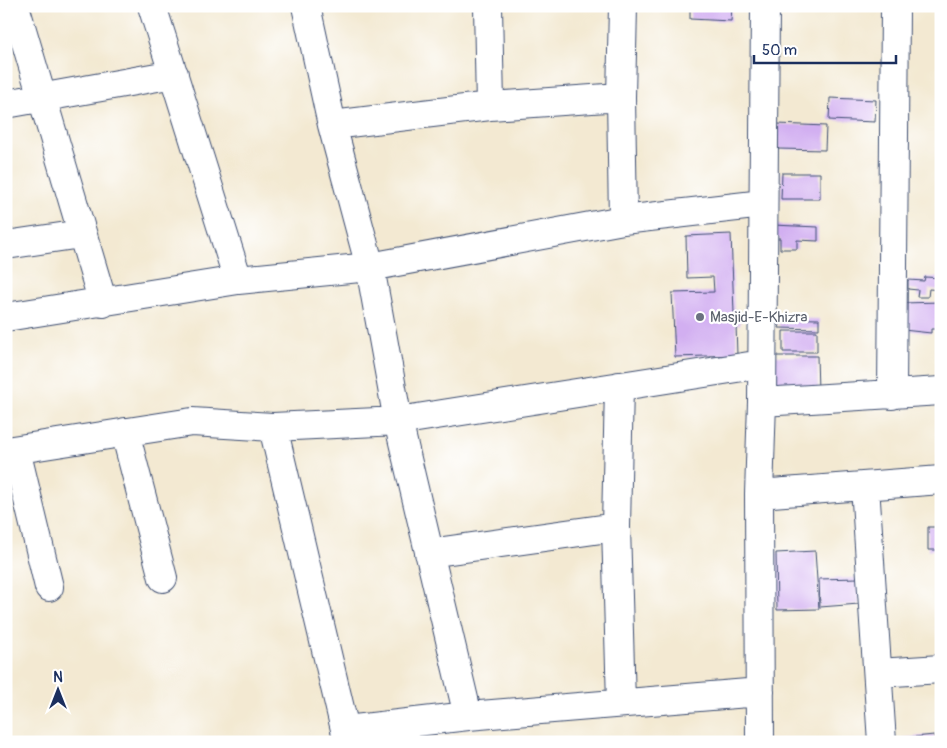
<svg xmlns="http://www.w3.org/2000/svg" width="947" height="748" viewBox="0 0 947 748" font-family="Pangolin,sans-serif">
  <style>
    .building { fill: #d2aff1 }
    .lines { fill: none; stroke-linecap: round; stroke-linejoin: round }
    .minor-casing { stroke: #3b4b6f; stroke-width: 30 }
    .minor { stroke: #fff; stroke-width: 28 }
    .worship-dot { fill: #6b7280; stroke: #fff; stroke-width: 2 }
    .labels { text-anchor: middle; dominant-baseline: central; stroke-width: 4.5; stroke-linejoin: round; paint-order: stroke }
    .worship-label { font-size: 15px; fill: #5b616d; stroke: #fff; text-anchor: start }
  </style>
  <rect width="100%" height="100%" fill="#fff"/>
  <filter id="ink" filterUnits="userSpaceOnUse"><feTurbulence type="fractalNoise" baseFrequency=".02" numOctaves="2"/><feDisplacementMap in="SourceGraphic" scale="10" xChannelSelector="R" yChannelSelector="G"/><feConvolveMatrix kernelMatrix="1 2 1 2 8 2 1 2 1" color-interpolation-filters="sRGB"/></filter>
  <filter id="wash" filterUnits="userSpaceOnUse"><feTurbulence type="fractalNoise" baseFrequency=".0096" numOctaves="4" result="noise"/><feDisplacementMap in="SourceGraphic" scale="20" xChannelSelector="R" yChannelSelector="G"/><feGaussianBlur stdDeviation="1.12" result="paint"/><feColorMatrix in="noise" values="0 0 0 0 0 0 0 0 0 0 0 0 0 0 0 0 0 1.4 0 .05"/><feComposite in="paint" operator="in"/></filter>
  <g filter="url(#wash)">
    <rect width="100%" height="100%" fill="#f3e9d2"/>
    <g id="blocks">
      <!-- building -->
      <path class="building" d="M 690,6 L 732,6 L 731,21 L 690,19 Z
        M 830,98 L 876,100 L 875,122 L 829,120 Z
        M 778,124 L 826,126 L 825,150 L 778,149 Z
        M 782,173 L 820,173 L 820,199 L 781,199 Z
        M 773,225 L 818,227 L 818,241 L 797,240 L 797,249 L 780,249 L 780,238 L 772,238 Z
        M 731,234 L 734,313 L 740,313 L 740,325 L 736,324 L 737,355 L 675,357 L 672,293 L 714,292 L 713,277 L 687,278 L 686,236 Z
        M 925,277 L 941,278 L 941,290 L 929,289 L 928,297 L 917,297 L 918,290 L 908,289 L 908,280 L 924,281 Z
        M 941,302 L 941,329 L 931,329 L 931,333 L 903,330 L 902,303 Z
        M 773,318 L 819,319 L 819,329 L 779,328 L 780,324 L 773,323 Z
        M 783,331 L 817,331 L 817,352 L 783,352 Z
        M 770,356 L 817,356 L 818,391 L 770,391 Z
        M 928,527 L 941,527 L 941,550 L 928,550 Z
        M 815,551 L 819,609 L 777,610 L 776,553 Z
        M 858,578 L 859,604 L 820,607 L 819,579 Z
        M 934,735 L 935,742 L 904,742 L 904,738 Z"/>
    </g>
  </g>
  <g filter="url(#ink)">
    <use href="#blocks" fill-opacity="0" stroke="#3b4b6f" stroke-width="1"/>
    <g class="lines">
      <!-- minor casing -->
      <g class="minor-casing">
        <path id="minor" d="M 15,6 L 103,303
          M 152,6 L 238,280
          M 306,6 L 332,125 L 370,267 L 398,421 L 468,716
          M 488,6 L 490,106
          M 6,104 L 174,74
          M 332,125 L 490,106 L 621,97
          M 623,220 L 621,97 L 623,6
          M 6,245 L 81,234
          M 6,317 L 238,280 L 370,267 L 623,220 L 763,204
          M 619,386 L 616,527 L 621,703
          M 892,395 L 895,6
          M 762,402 L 941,391
          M 273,427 L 348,742
          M 125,432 L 163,578
          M 16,450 L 49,587
          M 6,451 L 192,422 L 273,427 L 398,421 L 762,364
          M 865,486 L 882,742
          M 759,494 L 941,480
          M 429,553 L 616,527
          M 878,673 L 941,669
          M 346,730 L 468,716 L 760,692
          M 760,742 L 759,494 L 762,402 L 765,6"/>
      </g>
      <!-- minor -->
      <use href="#minor" class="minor"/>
    </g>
  </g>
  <!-- markers -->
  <circle class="worship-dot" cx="700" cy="317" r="5"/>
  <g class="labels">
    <!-- worship labels -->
    <g class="worship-label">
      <text x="710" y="317">Masjid-E-Khizra</text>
    </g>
  </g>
  <!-- margin -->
  <rect width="947" height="748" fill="none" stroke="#fff" stroke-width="25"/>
  <!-- north arrow -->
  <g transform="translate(58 690)" stroke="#ffffff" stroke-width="4" paint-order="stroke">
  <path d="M0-4L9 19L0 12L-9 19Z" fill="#1b2f5e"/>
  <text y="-8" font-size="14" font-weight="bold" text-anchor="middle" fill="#1b2f5e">N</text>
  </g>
  <!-- scale -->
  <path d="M754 55v8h142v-8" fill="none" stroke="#1b2f5e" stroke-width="2.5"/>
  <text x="762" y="55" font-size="15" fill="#1b2f5e" stroke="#ffffff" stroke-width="4" paint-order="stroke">50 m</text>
</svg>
